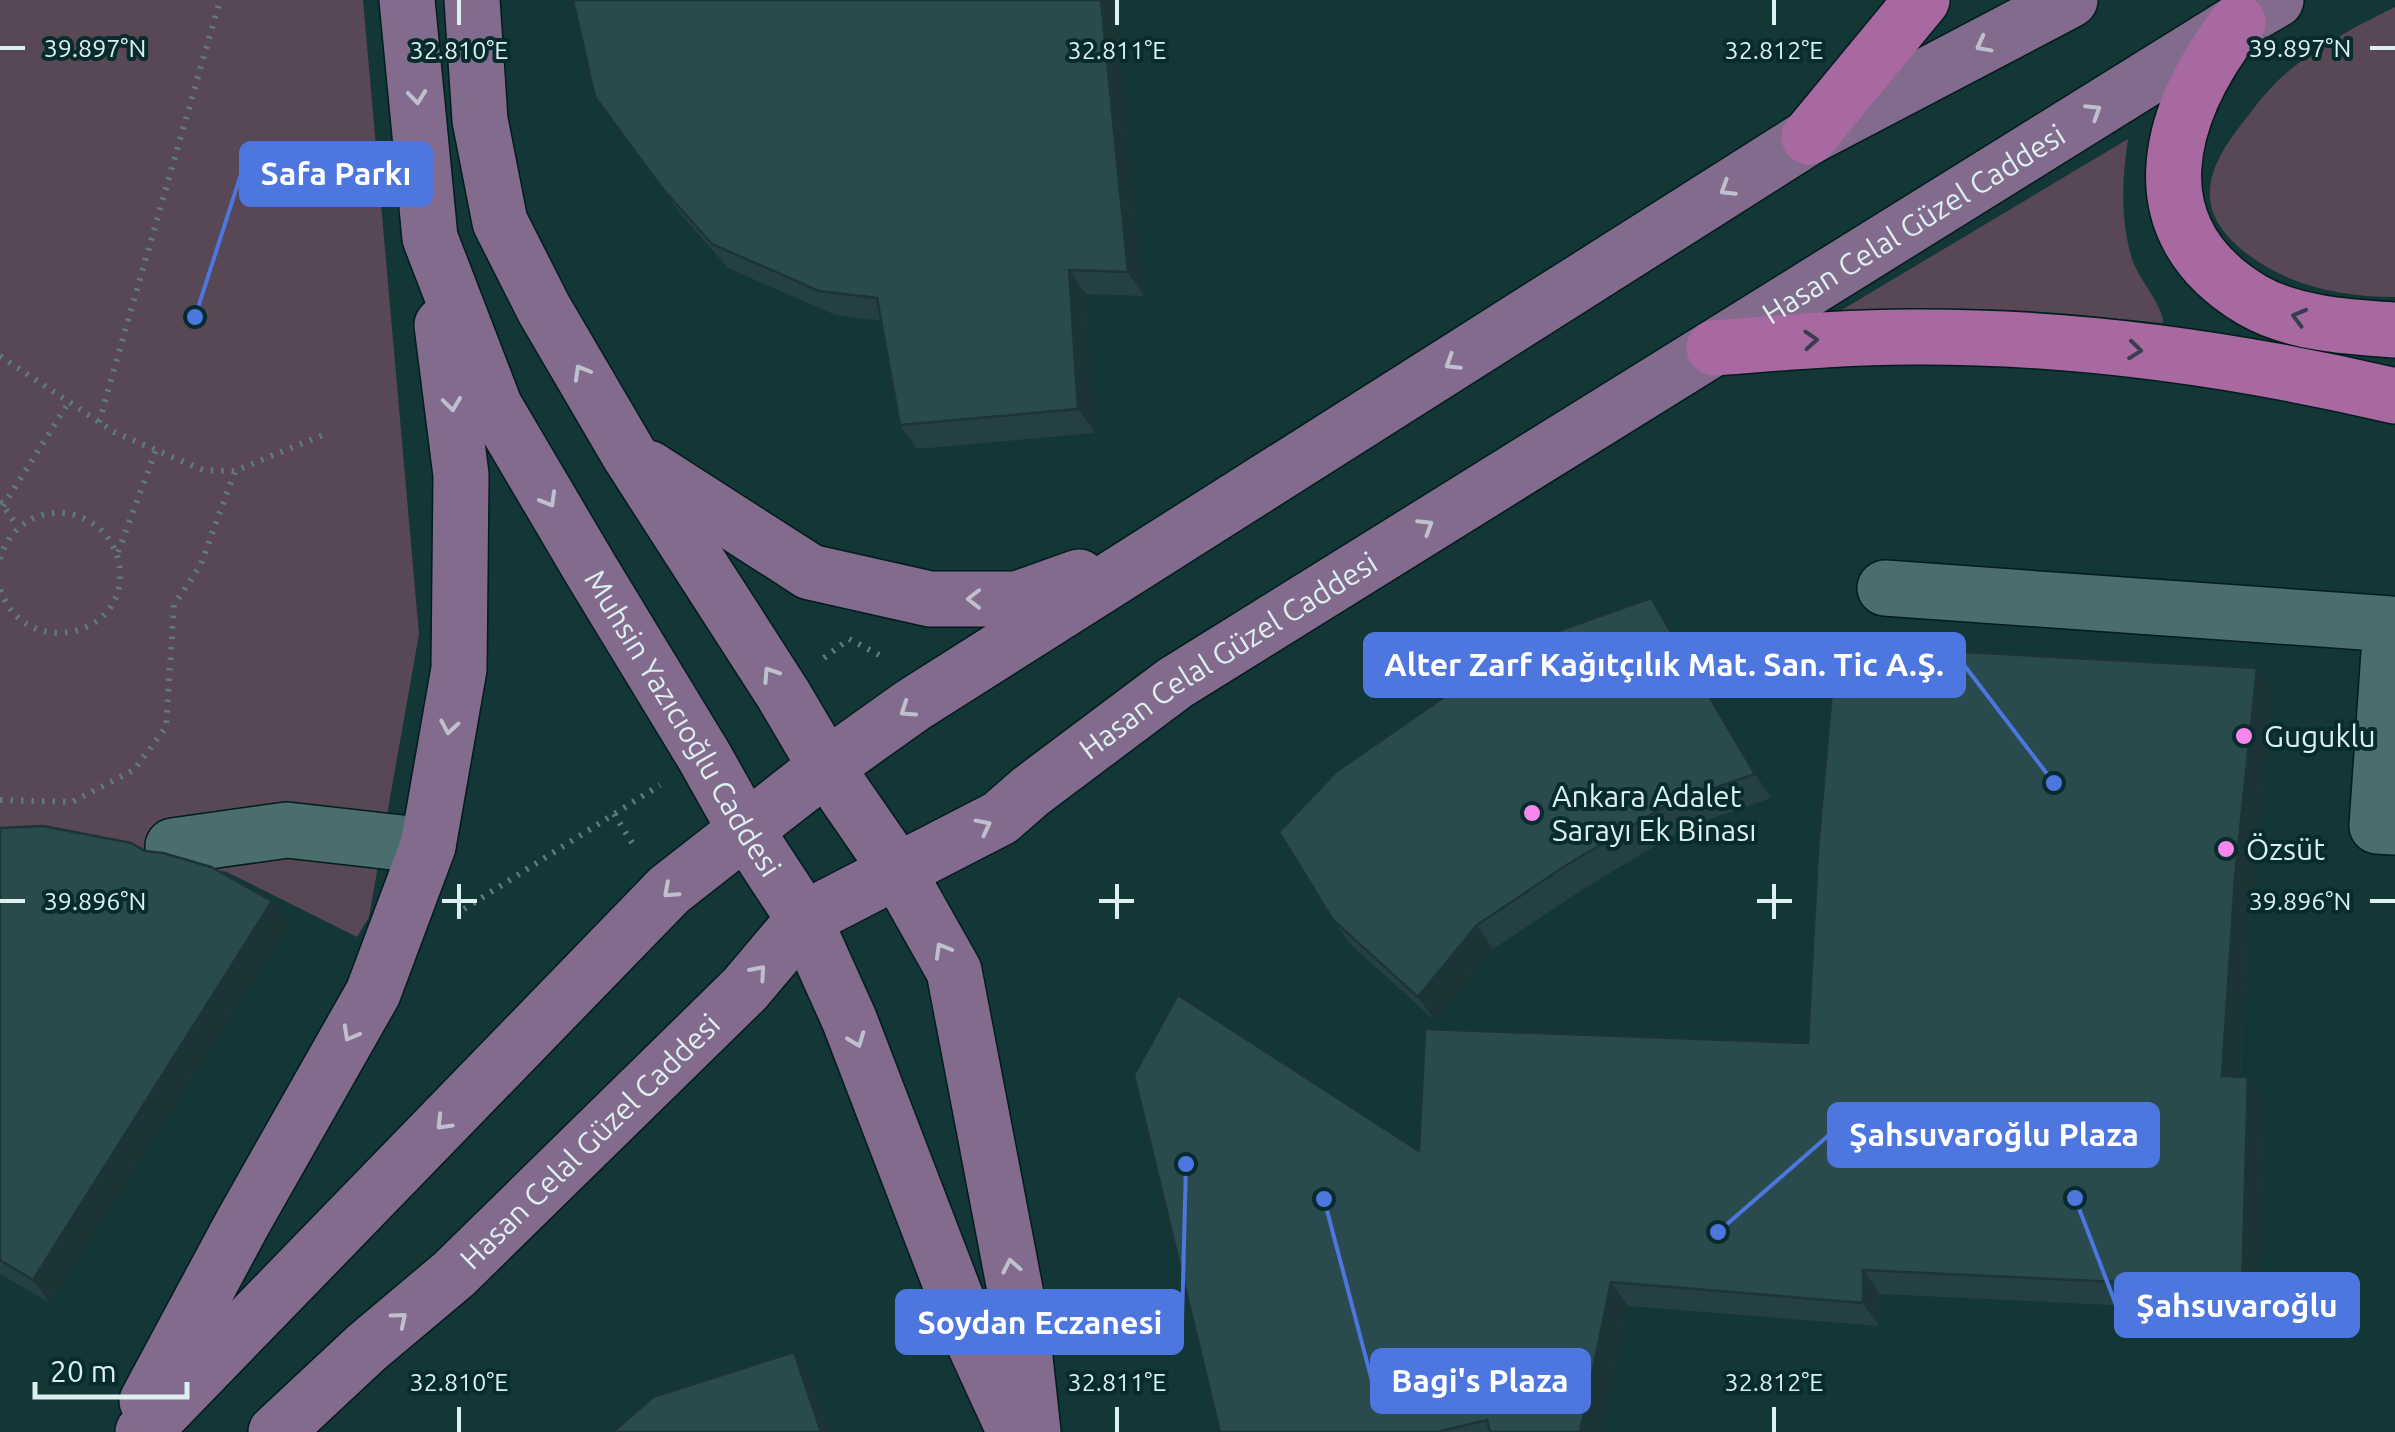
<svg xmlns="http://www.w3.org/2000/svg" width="2395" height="1432" viewBox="0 0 2395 1432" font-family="Ubuntu,sans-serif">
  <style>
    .green { fill: #584755 }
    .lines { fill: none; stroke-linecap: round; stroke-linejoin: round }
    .minor-casing { stroke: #031c1d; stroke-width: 58 }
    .major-casing { stroke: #031c1d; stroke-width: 58 }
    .highway-casing { stroke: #031c1d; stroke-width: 58 }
    .path { stroke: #5e7b7b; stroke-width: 6; stroke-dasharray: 2.5 8; stroke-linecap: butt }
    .minor { stroke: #4b6d6e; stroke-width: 55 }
    .major { stroke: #836b8d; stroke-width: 55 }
    .highway { stroke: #a869a1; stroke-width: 55 }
    .wall { fill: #244042 }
    .shaded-wall { fill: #1d3436 }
    .building { fill: #2a4b4d; stroke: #1d3436; stroke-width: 2.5 }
    .oneway { stroke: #bec1cd }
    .oneway2 { stroke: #383e50 }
    .ticks { fill: none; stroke: #ddf0f0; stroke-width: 4 }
    .poi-dot { fill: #f788eb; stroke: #082b2d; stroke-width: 4 }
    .labels { text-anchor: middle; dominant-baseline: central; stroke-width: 8; stroke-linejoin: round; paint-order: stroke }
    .street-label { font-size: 30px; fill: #ddf0f0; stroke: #082b2d }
    .poi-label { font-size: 30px; fill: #ddf0f0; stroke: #082b2d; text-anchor: start }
    .ticks-label { font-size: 25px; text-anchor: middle; fill: #ddf0f0; stroke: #082b2d; stroke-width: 8; stroke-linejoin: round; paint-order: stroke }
    .leader { fill: none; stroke: #4d76de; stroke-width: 4 }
    .callout-dot { fill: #4d76de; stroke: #082b2d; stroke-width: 4 }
    .callout { fill: #4d76de; stroke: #4d76de; stroke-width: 4 }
    .callout-label { font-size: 32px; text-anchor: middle; font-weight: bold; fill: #fff }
  </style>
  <rect width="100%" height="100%" fill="#133637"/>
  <!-- green -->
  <path class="green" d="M 0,0 L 363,0 L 419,634 L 369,917 L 357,937 L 227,872 L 66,837 L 0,838 Z
    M 2395,7 L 2395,297 C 2344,297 2292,287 2250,256 C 2192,213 2203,172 2244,121 C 2258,103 2272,84 2290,70 C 2321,44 2359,25 2395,7 Z
    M 2128,139 C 2122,180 2120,218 2132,259 C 2138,278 2164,307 2163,323 C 2055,312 1950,300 1842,318 L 1840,311 Z"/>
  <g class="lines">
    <!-- minor casing -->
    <g class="minor-casing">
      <path id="minor" d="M 1885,588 L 2391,624 L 2377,826 L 2395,827
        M 173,846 L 287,830 L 428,846"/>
    </g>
    <!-- major casing -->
    <g class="major-casing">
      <g id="major">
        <path id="s1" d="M 407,0 L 430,238 L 495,407 L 591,570 L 704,756 L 745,829 L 804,919 L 849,1019 L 969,1332 L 1015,1432"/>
        <path d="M 472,0 L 480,120 L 500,222 L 544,309 L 630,456 L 783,694 L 826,767 L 897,870 L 954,971 L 1021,1321 L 1033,1432"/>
        <path d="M 648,468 L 810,572 L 930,599 L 1017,599 L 1079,577"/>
        <path d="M 147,1401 L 242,1224 L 373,993 L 428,846 L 459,669 L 461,475 L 442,325"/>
        <path d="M 143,1432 L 669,890 L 826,767 L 913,705 L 1809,137 L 2070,0"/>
        <path id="s2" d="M 276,1432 L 366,1348 L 454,1274 L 745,989 L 804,919 L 1000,818 L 1031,791 L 1175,683 L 2238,22 L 2276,0"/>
      </g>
    </g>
    <!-- highway casing -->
    <g class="highway-casing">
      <path id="highway" d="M 2238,22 C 2167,114 2133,229 2252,300 C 2293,324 2349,327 2395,330
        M 1809,137 L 1922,0
        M 1714,348 C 1780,343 1845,337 1912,337 C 2074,336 2237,359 2395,396"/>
    </g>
    <!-- path -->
    <path class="path" d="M 0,356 L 114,432 L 203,470 L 235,471 L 325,434
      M 99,422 L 220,0
      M 0,501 L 18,527
      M 3,506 L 69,402
      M 118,552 L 156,450
      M 0,559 C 20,490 115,502 120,572 C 124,638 24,660 0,589
      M 824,658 L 849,639 L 883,657
      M 0,800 L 72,802 L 134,770 L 166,727 L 174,605 L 201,564 L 235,471
      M 614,814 L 634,846
      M 464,909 L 660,785"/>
    <!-- minor -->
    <use href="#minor" class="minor"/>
    <!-- major -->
    <use href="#major" class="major"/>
    <!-- highway -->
    <use href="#highway" class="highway"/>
  </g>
  <!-- wall -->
  <path class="wall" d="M 1115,0 L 1144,296 L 1086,294 L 1095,433 L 917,449 L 900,425 L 881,321 L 835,315 L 728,268 L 679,212 L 612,121 Z
    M 1668,622 L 1771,798 L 1685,828 L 1582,890 L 1493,949 L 1435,1021 L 1350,944 L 1333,920 Z
    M 2274,692 L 2251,901 L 2240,1077 L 2265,1101 L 2259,1312 L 1880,1294 L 1879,1326 L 1628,1306 L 1602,1432 L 1220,1432 L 1419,1151 L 1808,1043 Z
    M 0,828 L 145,851 L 272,901 L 289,925 L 50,1303 L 0,1274 Z"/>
  <!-- shaded-wall -->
  <path class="shaded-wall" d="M 1101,0 L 1115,0 L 1144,296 L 1128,272 Z
    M 1069,270 L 1086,294 L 1095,433 L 1078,409 Z
    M 1651,598 L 1668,622 L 1771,798 L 1755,774 Z
    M 2257,668 L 2274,692 L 2251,901 L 2238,1100 L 2222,1076 L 2235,877 Z
    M 272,901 L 289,925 L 50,1303 L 33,1280 Z
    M 1477,925 L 1493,949 L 1435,1021 L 1418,997 Z
    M 2248,1077 L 2265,1101 L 2259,1312 L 2242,1288 Z
    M 1863,1270 L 1880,1294 L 1879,1326 L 1863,1303 Z
    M 1611,1282 L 1628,1306 L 1602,1432 L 1580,1432 Z
    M 794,1352 L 810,1376 L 830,1432 L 821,1432 Z"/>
  <!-- building -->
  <path class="building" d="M 573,0 L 1101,0 L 1128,272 L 1069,270 L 1078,409 L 900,425 L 877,298 L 819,291 L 712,244 L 662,188 L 595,97 Z
    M 1651,598 L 1755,774 L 1669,804 L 1565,866 L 1477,925 L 1418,997 L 1333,920 L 1279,832 L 1337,771 L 1456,689 L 1561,630 Z
    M 1836,645 L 2257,668 L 2235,877 L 2222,1076 L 2248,1077 L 2242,1288 L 1863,1270 L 1863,1303 L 1611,1282 L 1580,1432 L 1490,1432 L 1487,1420 L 1437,1432 L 1220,1432 L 1134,1075 L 1178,995 L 1419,1151 L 1425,1029 L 1808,1043 L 1818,850 Z
    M 43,826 L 131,843 L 145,851 L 163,853 L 211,867 L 272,901 L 33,1280 L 0,1260 L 0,828 Z
    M 794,1352 L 821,1432 L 613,1432 L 653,1397 Z"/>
  <!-- one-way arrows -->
  <defs><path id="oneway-chevron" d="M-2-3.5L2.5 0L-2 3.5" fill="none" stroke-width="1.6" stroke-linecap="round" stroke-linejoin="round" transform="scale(2.5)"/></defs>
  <g class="oneway">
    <use href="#oneway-chevron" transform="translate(1983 45) rotate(152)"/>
    <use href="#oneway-chevron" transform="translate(417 97) rotate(84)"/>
    <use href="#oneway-chevron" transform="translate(2094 111) rotate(-32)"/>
    <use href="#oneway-chevron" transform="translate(1727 189) rotate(148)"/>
    <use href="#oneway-chevron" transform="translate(1452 363) rotate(148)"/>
    <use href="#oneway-chevron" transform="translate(581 372) rotate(-120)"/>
    <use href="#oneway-chevron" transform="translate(452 404) rotate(83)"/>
    <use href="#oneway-chevron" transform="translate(549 500) rotate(60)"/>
    <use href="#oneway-chevron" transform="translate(1426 526) rotate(-32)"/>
    <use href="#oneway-chevron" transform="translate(974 599) rotate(180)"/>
    <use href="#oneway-chevron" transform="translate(770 674) rotate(-123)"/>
    <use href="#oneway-chevron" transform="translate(907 710) rotate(146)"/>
    <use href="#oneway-chevron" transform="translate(449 727) rotate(100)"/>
    <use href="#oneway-chevron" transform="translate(984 826) rotate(-27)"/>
    <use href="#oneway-chevron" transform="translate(670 891) rotate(138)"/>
    <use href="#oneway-chevron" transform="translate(942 950) rotate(-120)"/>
    <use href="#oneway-chevron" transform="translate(759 972) rotate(-49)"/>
    <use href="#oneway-chevron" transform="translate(350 1034) rotate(119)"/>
    <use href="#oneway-chevron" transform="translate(857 1040) rotate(69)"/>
    <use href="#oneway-chevron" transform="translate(443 1123) rotate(134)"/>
    <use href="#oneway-chevron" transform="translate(1011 1266) rotate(-101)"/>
    <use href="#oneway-chevron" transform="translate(400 1319) rotate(-40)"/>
  </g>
  <g class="oneway2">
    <use href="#oneway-chevron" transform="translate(2299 317) rotate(-165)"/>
    <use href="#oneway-chevron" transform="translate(1811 340) rotate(-4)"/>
    <use href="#oneway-chevron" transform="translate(2135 350) rotate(6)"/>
  </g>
  <!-- ticks -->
  <path class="ticks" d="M 459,0 L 459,25M 1117,0 L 1117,25M 1774,0 L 1774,25M 0,48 L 25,48M 2370,48 L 2395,48M 459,884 L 459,919M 1117,884 L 1117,919M 1774,884 L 1774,919M 0,901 L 25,901M 442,901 L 477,901M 1099,901 L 1134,901M 1757,901 L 1792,901M 2370,901 L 2395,901M 459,1407 L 459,1432M 1117,1407 L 1117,1432M 1774,1407 L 1774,1432"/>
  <!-- markers -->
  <g class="poi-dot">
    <circle cx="2244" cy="736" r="10"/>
    <circle cx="1532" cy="813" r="10"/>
    <circle cx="2226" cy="849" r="10"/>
  </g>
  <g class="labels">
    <!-- street labels -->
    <g class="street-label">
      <text stroke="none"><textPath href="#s2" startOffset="2048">Hasan Celal Güzel Caddesi</textPath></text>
      <text stroke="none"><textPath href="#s2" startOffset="1238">Hasan Celal Güzel Caddesi</textPath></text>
      <text stroke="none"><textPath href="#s1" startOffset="788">Muhsin Yazıcıoğlu Caddesi</textPath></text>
      <text stroke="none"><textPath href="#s2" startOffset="428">Hasan Celal Güzel Caddesi</textPath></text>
    </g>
    <!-- poi labels -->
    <g class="poi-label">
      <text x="2264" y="736">Guguklu</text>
      <text x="1552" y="796">Ankara Adalet<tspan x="1552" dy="34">Sarayı Ek Binası</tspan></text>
      <text x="2246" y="849">Özsüt</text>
    </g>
  </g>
  <g class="ticks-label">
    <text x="95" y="57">39.897°N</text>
    <text x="2300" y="57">39.897°N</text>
    <text x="459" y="59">32.810°E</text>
    <text x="1117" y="59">32.811°E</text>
    <text x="1774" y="59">32.812°E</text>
    <text x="95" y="910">39.896°N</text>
    <text x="2300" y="910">39.896°N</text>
    <text x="459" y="1391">32.810°E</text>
    <text x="1117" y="1391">32.811°E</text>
    <text x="1774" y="1391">32.812°E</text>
  </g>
  <!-- callouts -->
  <path class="leader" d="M195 317L241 174M2054 783L1964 665M1718 1232L1829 1135M2075 1198L2116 1305M1186 1164L1182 1322M1324 1199L1372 1381"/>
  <g class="callout-dot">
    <circle cx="195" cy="317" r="10"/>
    <circle cx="2054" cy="783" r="10"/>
    <circle cx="1718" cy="1232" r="10"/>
    <circle cx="2075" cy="1198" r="10"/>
    <circle cx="1186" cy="1164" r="10"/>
    <circle cx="1324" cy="1199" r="10"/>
  </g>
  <g class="callout">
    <rect x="241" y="143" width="190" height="62" rx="10"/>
    <rect x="1365" y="634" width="599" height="62" rx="10"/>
    <rect x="1829" y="1104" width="329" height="62" rx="10"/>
    <rect x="2116" y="1274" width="242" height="62" rx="10"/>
    <rect x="897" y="1291" width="285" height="62" rx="10"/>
    <rect x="1372" y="1350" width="217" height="62" rx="10"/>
  </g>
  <g class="callout-label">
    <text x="336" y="185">Safa Parkı</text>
    <text x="1664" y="676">Alter Zarf Kağıtçılık Mat. San. Tic A.Ş.</text>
    <text x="1994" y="1146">Şahsuvaroğlu Plaza</text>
    <text x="2237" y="1317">Şahsuvaroğlu</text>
    <text x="1040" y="1334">Soydan Eczanesi</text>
    <text x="1480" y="1392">Bagi's Plaza</text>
  </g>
  <!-- scale -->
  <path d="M35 1382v15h152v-15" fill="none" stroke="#ddf0f0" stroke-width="5"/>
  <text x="50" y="1382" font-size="30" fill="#ddf0f0" stroke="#082b2d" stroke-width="8" paint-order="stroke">20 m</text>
</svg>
